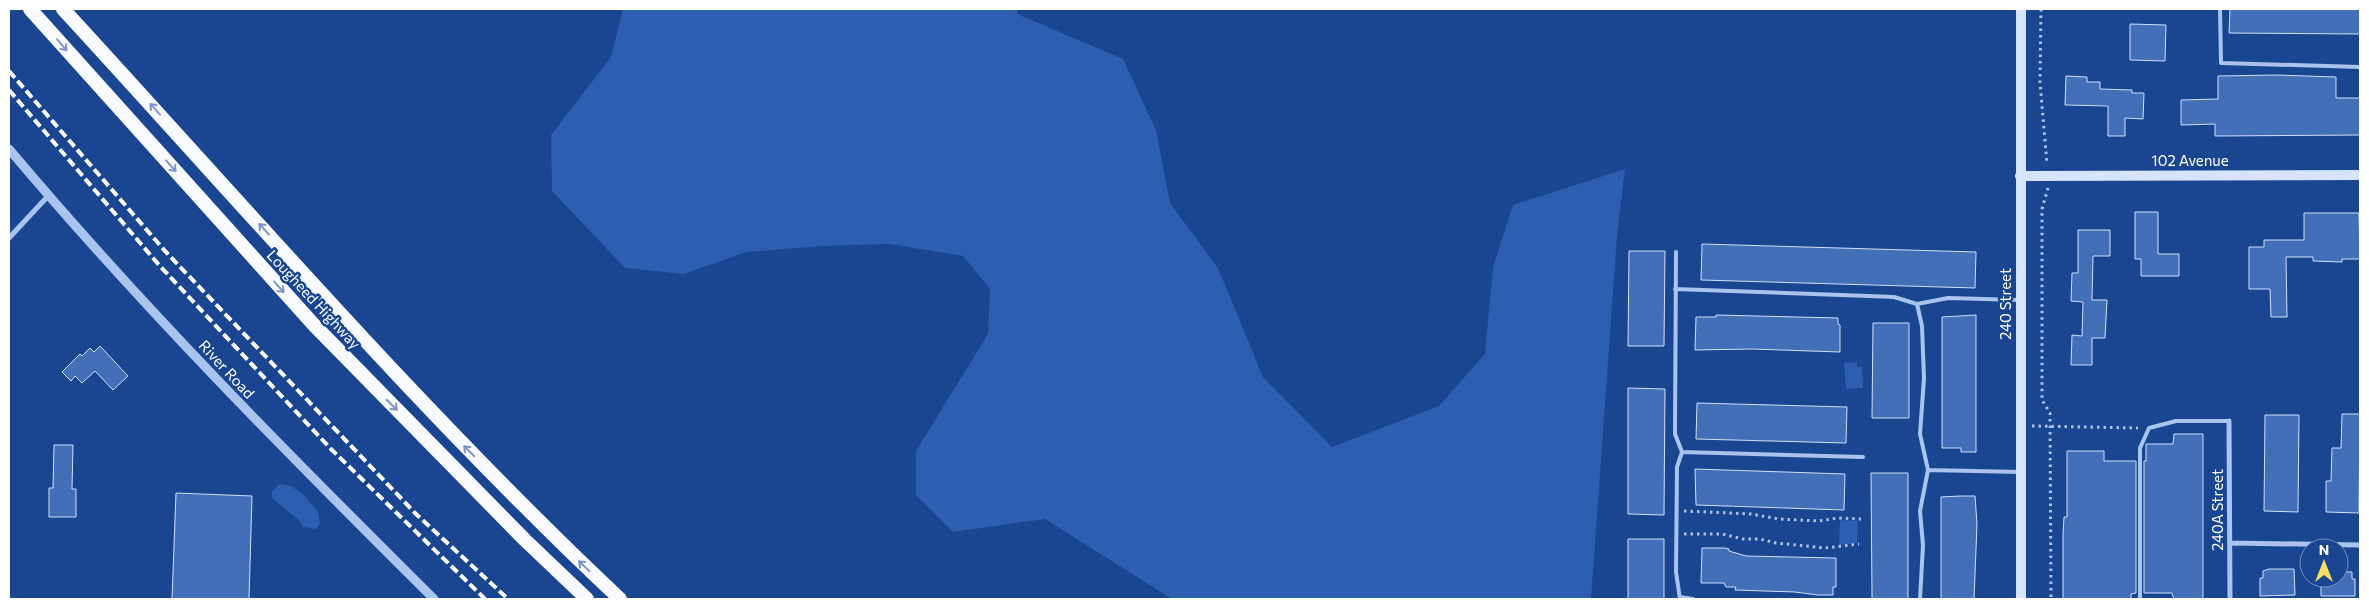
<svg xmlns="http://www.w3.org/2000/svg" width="2369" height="608" viewBox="0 0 2369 608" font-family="Commissioner,sans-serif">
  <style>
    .green { fill: #2d5eaf }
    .building { fill: #436fb9; stroke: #d0e0fa }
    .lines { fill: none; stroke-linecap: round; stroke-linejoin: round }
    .path { stroke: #a9c4ef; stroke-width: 3; stroke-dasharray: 2.5 4; stroke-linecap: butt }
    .service { stroke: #a9c4ef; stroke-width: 4 }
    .minor { stroke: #a9c4ef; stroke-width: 5 }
    .tertiary { stroke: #a9c4ef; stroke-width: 9 }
    .secondary { stroke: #d7e3fa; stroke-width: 10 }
    .trunk { stroke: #f8faff; stroke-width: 14 }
    .rail { stroke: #fff; stroke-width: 4; stroke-dasharray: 9 4; stroke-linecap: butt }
    .oneway { stroke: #7e96c2 }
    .labels { text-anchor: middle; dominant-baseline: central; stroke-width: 5; stroke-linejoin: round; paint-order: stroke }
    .street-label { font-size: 15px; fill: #fff; stroke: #1a4591 }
  </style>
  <rect width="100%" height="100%" fill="#1a4591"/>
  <!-- green -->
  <path class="green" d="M 623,9 L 1017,9 L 1017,14 L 1123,59 L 1156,130 L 1170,203 L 1218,268 L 1263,377 L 1332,447 L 1439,406 L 1485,354 L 1493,267 L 1513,205 L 1625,169 L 1617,236 L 1591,599 L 1172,599 L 1045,519 L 953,532 L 916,495 L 916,451 L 988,334 L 990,289 L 963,256 L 890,244 L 822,246 L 746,252 L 684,274 L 625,268 L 552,191 L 551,135 L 611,57 Z
    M 1857,362 L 1857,367 L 1862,367 L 1863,388 L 1846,389 L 1844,363 Z
    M 279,484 L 291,486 L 304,495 L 318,512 L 320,524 L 316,529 L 303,527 L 300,521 L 272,498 L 272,492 Z
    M 1840,520 L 1858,521 L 1857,543 L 1839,545 Z"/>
  <!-- building -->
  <path class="building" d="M 2230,9 L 2360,9 L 2360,34 L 2229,33 Z
    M 2130,24 L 2166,25 L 2165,61 L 2130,60 Z
    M 2276,75 L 2336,77 L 2336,98 L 2360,98 L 2360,135 L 2215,136 L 2215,124 L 2181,125 L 2181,100 L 2218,99 L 2218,76 Z
    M 2066,76 L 2087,77 L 2087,82 L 2100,82 L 2100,89 L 2132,90 L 2132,93 L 2144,93 L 2143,119 L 2125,118 L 2125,136 L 2108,136 L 2108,106 L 2065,105 Z
    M 2135,212 L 2158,212 L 2158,254 L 2179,254 L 2179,276 L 2141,276 L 2141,259 L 2135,259 Z
    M 2304,213 L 2359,213 L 2360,259 L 2342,259 L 2342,262 L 2313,261 L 2313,257 L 2286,257 L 2287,317 L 2271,317 L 2270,289 L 2249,289 L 2249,247 L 2264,247 L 2264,240 L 2304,240 Z
    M 2078,230 L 2110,230 L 2110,256 L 2093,256 L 2092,300 L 2107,300 L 2105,338 L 2092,338 L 2092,365 L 2071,365 L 2072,335 L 2082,336 L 2083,302 L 2071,301 L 2072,273 L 2078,273 Z
    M 1702,244 L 1976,252 L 1975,288 L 1701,280 Z
    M 1629,251 L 1665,251 L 1664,346 L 1628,346 Z
    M 1716,315 L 1838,318 L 1838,324 L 1840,325 L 1840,352 L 1752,349 L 1695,350 L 1696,317 L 1716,317 Z
    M 1976,315 L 1976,452 L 1961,452 L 1961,448 L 1942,448 L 1942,317 Z
    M 1873,323 L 1909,323 L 1909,418 L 1872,418 Z
    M 100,346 L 128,376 L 113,390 L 95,371 L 82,383 L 75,376 L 71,381 L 62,372 L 80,354 L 82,356 L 90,348 L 94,352 Z
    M 1628,388 L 1665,389 L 1664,515 L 1628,514 Z
    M 1697,403 L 1847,407 L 1846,443 L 1696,439 Z
    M 2342,414 L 2360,414 L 2359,513 L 2326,512 L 2326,481 L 2331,481 L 2332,448 L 2341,448 Z
    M 2265,415 L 2299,415 L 2298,512 L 2264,511 Z
    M 2174,434 L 2203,434 L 2203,599 L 2174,599 L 2172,593 L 2144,593 L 2144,461 L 2146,461 L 2146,444 L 2173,444 Z
    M 54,445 L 73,445 L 72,489 L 76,489 L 76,517 L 49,517 L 49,488 L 53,488 Z
    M 2067,451 L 2104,451 L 2104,461 L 2136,461 L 2136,593 L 2131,594 L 2131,599 L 2063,599 L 2063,534 L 2064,517 L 2067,517 Z
    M 1695,469 L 1845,474 L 1844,510 L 1696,505 Z
    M 1871,473 L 1908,473 L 1908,599 L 1872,599 Z
    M 176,493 L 252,496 L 249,599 L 172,599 Z
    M 1960,496 L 1975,496 L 1977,524 L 1974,599 L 1941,599 L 1941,497 Z
    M 1628,539 L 1664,539 L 1664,599 L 1628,599 Z
    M 1702,548 L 1725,548 L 1729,549 L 1729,551 L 1746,556 L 1836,558 L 1836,587 L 1833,587 L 1833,595 L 1818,595 L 1795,592 L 1735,590 L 1736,587 L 1726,587 L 1724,583 L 1701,583 Z
    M 2269,569 L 2294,569 L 2295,595 L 2260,596 L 2260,578 L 2263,578 L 2263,571 Z
    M 2339,572 L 2352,572 L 2352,579 L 2355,579 L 2355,596 L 2321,596 L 2321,578 L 2339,578 Z"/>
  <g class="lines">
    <!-- path -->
    <path class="path" d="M 2041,9 L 2040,82 L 2047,164
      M 2048,188 L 2042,209 L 2042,400 L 2050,413 L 2051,599
      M 2032,426 L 2138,428
      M 1684,511 L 1751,514 L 1779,519 L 1819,521 L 1838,518 L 1861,519
      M 1684,534 L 1722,534 L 1743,539 L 1760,539 L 1776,543 L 1825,548 L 1859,544"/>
    <!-- service -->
    <path class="service" d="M 2220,9 L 2221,63 L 2360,67
      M 1676,252 L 1675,434 L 1682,452 L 1677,467 L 1676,572 L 1680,599
      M 1675,289 L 1869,296 L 1894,297 L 1917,304 L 1948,298 L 2020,300
      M 1917,304 L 1922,326 L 1924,378 L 1920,434 L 1928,470 L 1920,511 L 1923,545 L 1920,599
      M 1682,452 L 1863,457
      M 1928,470 L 2020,472
      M 1680,597 L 1693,599
      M 2140,599 L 2140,448 L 2149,428 L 2176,421 L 2229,421"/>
    <!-- minor -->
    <path class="minor" d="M 9,238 L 48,196
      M 2229,421 L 2230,599
      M 2230,543 L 2360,545"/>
    <!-- tertiary -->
    <path class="tertiary" d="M 9,149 C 142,307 288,454 434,599"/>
    <!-- secondary -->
    <path class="secondary" d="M 2020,176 L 2360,175
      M 2021,599 L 2021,9"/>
    <!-- trunk -->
    <path class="trunk" d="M 30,9 L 314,325 L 525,540 L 587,599
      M 63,9 C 246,208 423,414 620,599"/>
    <!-- rail -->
    <path class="rail" d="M 9,71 L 165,251 L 416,514 L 508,599
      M 9,90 L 159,265 L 331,449 L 485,599"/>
  </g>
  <!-- one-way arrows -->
  <defs><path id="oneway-shaft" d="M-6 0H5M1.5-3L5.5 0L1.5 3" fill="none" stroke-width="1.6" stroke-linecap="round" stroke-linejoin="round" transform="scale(1.25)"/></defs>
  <g class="oneway">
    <use href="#oneway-shaft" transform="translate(62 45) rotate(49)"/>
    <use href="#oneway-shaft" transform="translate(155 109) rotate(-132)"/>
    <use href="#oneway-shaft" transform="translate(171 166) rotate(48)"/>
    <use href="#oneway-shaft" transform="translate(264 229) rotate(-132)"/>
    <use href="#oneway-shaft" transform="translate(279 287) rotate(48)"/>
    <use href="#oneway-shaft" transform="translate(392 405) rotate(45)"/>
    <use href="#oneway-shaft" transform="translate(469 451) rotate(-135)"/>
    <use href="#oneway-shaft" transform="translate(584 566) rotate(-137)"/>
  </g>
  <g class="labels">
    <!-- street labels -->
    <g class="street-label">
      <text x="2190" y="160">102 Avenue</text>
      <text transform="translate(314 299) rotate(47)">Lougheed Highway</text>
      <text transform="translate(2005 304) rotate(-90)">240 Street</text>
      <text transform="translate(227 369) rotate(47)">River Road</text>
      <text transform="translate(2217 510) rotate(-90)">240A Street</text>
    </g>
  </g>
  <!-- border -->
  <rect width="2369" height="608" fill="none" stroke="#ffffff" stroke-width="20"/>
  <!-- north arrow -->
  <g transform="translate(2324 563)"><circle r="24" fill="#1a4591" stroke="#768fbd"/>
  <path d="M0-4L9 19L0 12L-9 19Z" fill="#ffde67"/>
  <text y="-8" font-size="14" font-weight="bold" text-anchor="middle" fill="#ffffff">N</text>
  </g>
</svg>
